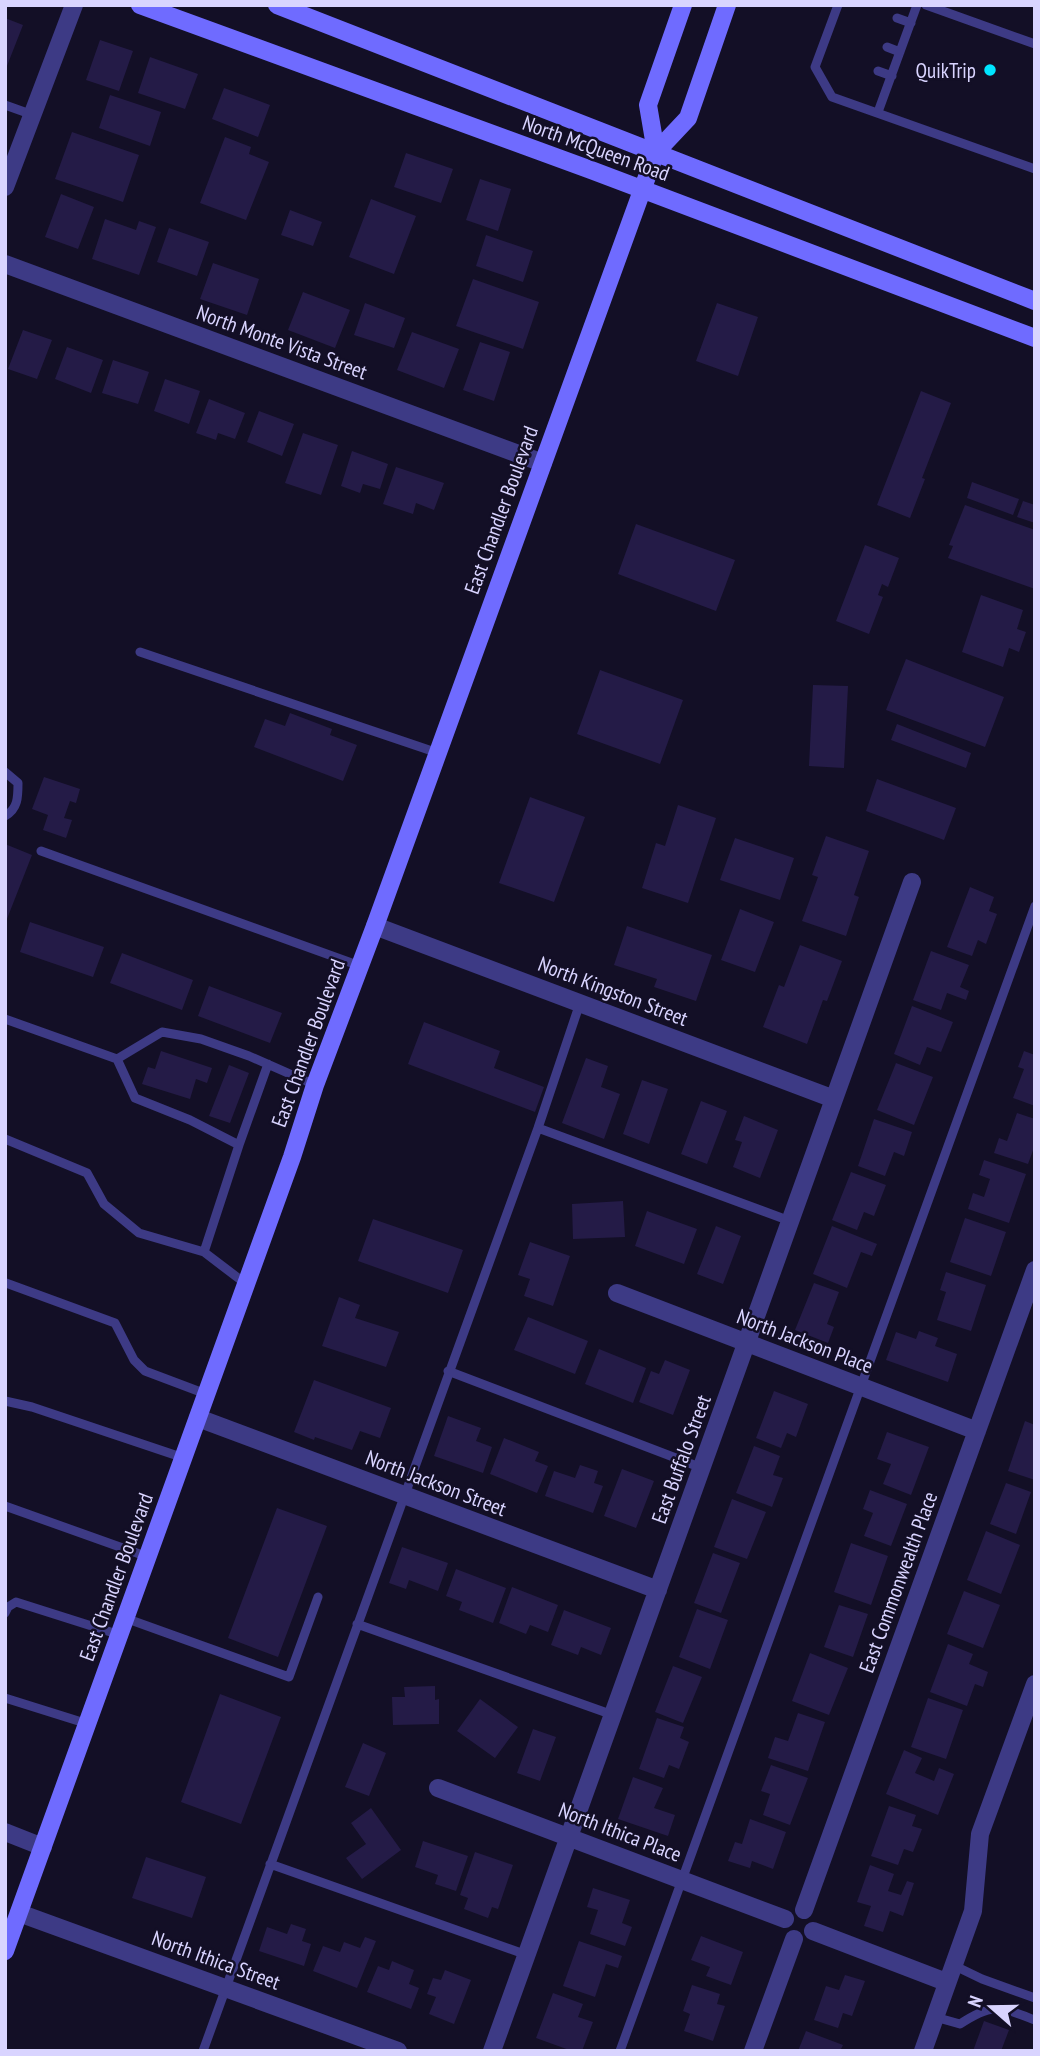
<svg xmlns="http://www.w3.org/2000/svg" width="1040" height="2056" viewBox="0 0 1040 2056" font-family="'PT Sans Narrow',sans-serif">
  <style>
    .building { fill: #241b47 }
    .lines { fill: none; stroke-linecap: round; stroke-linejoin: round }
    .lane { stroke: #3d3a85; stroke-width: 9 }
    .street { stroke: #3d3a85; stroke-width: 18 }
    .secondary { stroke: #6f6bff; stroke-width: 18 }
    .poi-dot { fill: #00e5ff; stroke: #130f26; stroke-width: 2.5 }
    .labels { text-anchor: middle; dominant-baseline: central; stroke-width: 5; stroke-linejoin: round; paint-order: stroke }
    .poi-label { font-size: 21px; fill: #d9d4ff; stroke: #130f26; text-anchor: end }
    .street-label { font-size: 21px; fill: #d9d4ff; stroke: #130f26 }
  </style>
  <rect width="100%" height="100%" fill="#130f26"/>
  <!-- building -->
  <path class="building" d="M 5,18 L 23,25 L 5,71 Z
    M 100,40 L 133,51 L 119,91 L 86,80 Z
    M 150,57 L 198,74 L 185,109 L 138,93 Z
    M 224,88 L 270,105 L 258,137 L 212,119 Z
    M 110,95 L 161,112 L 150,146 L 99,128 Z
    M 72,132 L 139,155 L 123,202 L 55,179 Z
    M 225,137 L 251,147 L 249,154 L 269,162 L 246,220 L 200,203 Z
    M 406,153 L 453,169 L 441,203 L 394,187 Z
    M 480,179 L 511,189 L 498,231 L 466,220 Z
    M 61,194 L 94,207 L 78,249 L 45,237 Z
    M 371,199 L 416,216 L 394,274 L 349,257 Z
    M 290,210 L 322,222 L 313,246 L 281,235 Z
    M 105,219 L 136,230 L 139,221 L 156,227 L 139,275 L 92,259 Z
    M 169,228 L 209,242 L 197,276 L 157,262 Z
    M 486,235 L 533,251 L 523,282 L 476,266 Z
    M 213,263 L 259,279 L 247,315 L 200,299 Z
    M 473,279 L 539,302 L 523,349 L 456,326 Z
    M 303,292 L 350,310 L 335,348 L 288,330 Z
    M 365,303 L 405,318 L 394,348 L 354,335 Z
    M 717,303 L 758,317 L 738,376 L 696,361 Z
    M 23,330 L 52,340 L 37,379 L 8,369 Z
    M 412,332 L 459,349 L 444,388 L 397,370 Z
    M 480,342 L 510,352 L 494,401 L 463,390 Z
    M 67,347 L 103,360 L 91,393 L 55,379 Z
    M 113,360 L 149,372 L 138,404 L 102,393 Z
    M 165,379 L 200,391 L 189,424 L 154,411 Z
    M 921,391 L 951,403 L 922,478 L 925,479 L 910,518 L 877,505 Z
    M 209,399 L 245,413 L 235,439 L 218,433 L 216,440 L 196,433 Z
    M 259,411 L 294,424 L 282,456 L 247,442 Z
    M 303,433 L 338,445 L 321,495 L 285,483 Z
    M 352,451 L 388,464 L 380,489 L 363,484 L 360,493 L 341,486 Z
    M 396,467 L 444,483 L 434,510 L 416,503 L 413,514 L 383,504 Z
    M 972,482 L 1019,499 L 1013,515 L 967,498 Z
    M 1023,501 L 1035,505 L 1035,523 L 1017,517 Z
    M 965,505 L 1035,530 L 1035,589 L 948,558 L 953,546 L 949,545 Z
    M 636,524 L 735,560 L 716,611 L 618,574 Z
    M 865,545 L 899,558 L 888,587 L 882,584 L 878,595 L 883,597 L 869,634 L 836,621 Z
    M 981,595 L 1023,610 L 1017,629 L 1026,632 L 1019,652 L 1009,648 L 1003,667 L 962,652 Z
    M 906,659 L 1004,697 L 985,747 L 886,710 Z
    M 600,670 L 683,700 L 660,764 L 577,734 Z
    M 813,685 L 848,686 L 844,768 L 809,766 Z
    M 290,713 L 332,729 L 330,735 L 357,745 L 343,781 L 254,747 L 265,719 L 285,726 Z
    M 897,724 L 971,753 L 966,768 L 891,740 Z
    M 44,777 L 80,789 L 76,803 L 70,801 L 64,818 L 72,820 L 66,838 L 43,830 L 48,815 L 32,809 Z
    M 877,779 L 956,808 L 944,840 L 866,811 Z
    M 530,797 L 585,817 L 554,902 L 499,883 Z
    M 678,805 L 716,818 L 688,903 L 642,888 L 656,843 L 665,846 Z
    M 826,836 L 869,851 L 854,895 L 859,897 L 846,936 L 802,921 L 818,877 L 812,875 Z
    M 735,838 L 794,858 L 780,900 L 720,880 Z
    M 5,844 L 32,855 L 5,924 Z
    M 970,887 L 994,897 L 989,911 L 997,914 L 986,944 L 978,940 L 972,956 L 947,947 Z
    M 740,909 L 774,922 L 755,972 L 721,960 Z
    M 30,922 L 104,947 L 93,977 L 20,952 Z
    M 627,926 L 712,955 L 696,1001 L 654,987 L 657,979 L 614,965 Z
    M 800,945 L 842,961 L 827,1001 L 823,1000 L 807,1044 L 763,1027 L 779,985 L 784,987 Z
    M 931,951 L 969,965 L 960,987 L 969,991 L 966,1000 L 947,993 L 941,1010 L 913,1000 Z
    M 122,953 L 193,980 L 182,1010 L 110,983 Z
    M 209,986 L 282,1013 L 270,1043 L 198,1016 Z
    M 912,1006 L 953,1022 L 941,1052 L 927,1047 L 920,1065 L 894,1054 Z
    M 424,1022 L 500,1051 L 494,1068 L 544,1087 L 535,1112 L 408,1064 Z
    M 161,1051 L 212,1068 L 207,1083 L 196,1079 L 190,1099 L 142,1084 L 148,1067 L 155,1069 Z
    M 1024,1051 L 1035,1055 L 1035,1106 L 1013,1098 L 1024,1069 L 1018,1067 Z
    M 586,1058 L 608,1066 L 601,1087 L 620,1094 L 604,1139 L 562,1123 Z
    M 896,1063 L 933,1077 L 914,1125 L 877,1110 Z
    M 229,1065 L 249,1073 L 230,1123 L 209,1116 Z
    M 642,1080 L 668,1089 L 649,1144 L 623,1134 Z
    M 701,1101 L 727,1111 L 707,1164 L 681,1154 Z
    M 1017,1113 L 1035,1119 L 1035,1145 L 1028,1164 L 994,1153 L 999,1138 L 1007,1141 Z
    M 744,1116 L 778,1130 L 760,1178 L 733,1167 L 742,1142 L 735,1140 Z
    M 874,1119 L 912,1132 L 904,1156 L 894,1152 L 885,1176 L 858,1166 Z
    M 984,1160 L 1026,1174 L 1009,1223 L 968,1209 L 973,1193 L 984,1197 L 990,1179 L 979,1175 Z
    M 851,1172 L 886,1185 L 874,1216 L 864,1212 L 857,1230 L 832,1220 Z
    M 623,1201 L 625,1237 L 573,1239 L 572,1204 Z
    M 647,1211 L 697,1229 L 684,1264 L 635,1246 Z
    M 965,1218 L 1006,1232 L 991,1276 L 950,1262 Z
    M 373,1219 L 463,1250 L 448,1293 L 358,1261 Z
    M 716,1226 L 741,1236 L 723,1284 L 697,1274 Z
    M 832,1226 L 877,1244 L 872,1256 L 861,1252 L 847,1288 L 813,1274 Z
    M 530,1242 L 570,1256 L 553,1306 L 524,1296 L 530,1279 L 518,1275 Z
    M 946,1272 L 986,1285 L 971,1331 L 937,1320 L 946,1292 L 940,1290 Z
    M 814,1283 L 839,1292 L 827,1324 L 834,1327 L 828,1343 L 795,1330 Z
    M 339,1297 L 360,1305 L 355,1318 L 399,1332 L 386,1367 L 322,1346 Z
    M 528,1317 L 588,1341 L 575,1374 L 514,1350 Z
    M 919,1331 L 938,1338 L 935,1346 L 957,1354 L 948,1382 L 886,1360 L 896,1332 L 916,1339 Z
    M 599,1349 L 646,1368 L 633,1403 L 585,1384 Z
    M 665,1360 L 690,1370 L 673,1415 L 639,1402 L 651,1371 L 659,1374 Z
    M 314,1380 L 391,1408 L 380,1438 L 360,1431 L 352,1450 L 315,1437 L 314,1440 L 294,1432 Z
    M 774,1391 L 808,1404 L 796,1437 L 787,1433 L 781,1448 L 756,1438 Z
    M 448,1416 L 481,1428 L 476,1441 L 492,1447 L 483,1473 L 434,1456 Z
    M 1025,1421 L 1035,1425 L 1035,1480 L 1008,1471 Z
    M 887,1432 L 929,1447 L 911,1495 L 883,1484 L 891,1464 L 877,1459 Z
    M 504,1438 L 539,1452 L 535,1461 L 548,1466 L 537,1493 L 490,1474 Z
    M 754,1446 L 780,1456 L 773,1475 L 783,1478 L 772,1507 L 736,1493 Z
    M 580,1465 L 598,1471 L 594,1483 L 603,1486 L 593,1513 L 545,1496 L 554,1471 L 575,1478 Z
    M 622,1469 L 654,1481 L 636,1528 L 604,1516 Z
    M 1006,1483 L 1031,1492 L 1016,1534 L 990,1524 Z
    M 870,1490 L 907,1504 L 891,1546 L 864,1536 L 873,1513 L 863,1509 Z
    M 732,1499 L 766,1512 L 747,1559 L 714,1547 Z
    M 277,1508 L 327,1526 L 278,1657 L 228,1638 Z
    M 986,1531 L 1020,1545 L 1001,1594 L 967,1580 Z
    M 851,1543 L 888,1556 L 871,1605 L 834,1592 Z
    M 402,1547 L 448,1563 L 438,1591 L 409,1580 L 406,1589 L 389,1583 Z
    M 713,1553 L 740,1563 L 721,1613 L 694,1603 Z
    M 456,1569 L 506,1588 L 493,1623 L 459,1610 L 462,1602 L 446,1596 Z
    M 512,1587 L 558,1605 L 548,1632 L 530,1625 L 526,1634 L 499,1623 Z
    M 964,1591 L 1000,1605 L 983,1648 L 947,1634 Z
    M 839,1605 L 868,1614 L 853,1657 L 824,1647 Z
    M 697,1609 L 728,1620 L 710,1669 L 679,1657 Z
    M 564,1610 L 611,1628 L 601,1655 L 581,1647 L 578,1655 L 551,1645 Z
    M 948,1644 L 973,1654 L 969,1664 L 988,1672 L 983,1687 L 975,1684 L 967,1706 L 930,1692 Z
    M 810,1653 L 848,1668 L 829,1715 L 792,1701 Z
    M 673,1666 L 702,1677 L 683,1723 L 655,1712 Z
    M 435,1686 L 435,1700 L 439,1699 L 439,1724 L 393,1725 L 392,1697 L 405,1697 L 404,1687 Z
    M 220,1694 L 281,1717 L 241,1824 L 181,1802 Z
    M 928,1698 L 963,1710 L 946,1759 L 911,1747 Z
    M 480,1699 L 518,1727 L 495,1758 L 457,1731 Z
    M 798,1713 L 825,1722 L 808,1771 L 768,1758 L 775,1737 L 788,1741 Z
    M 657,1718 L 684,1727 L 680,1738 L 689,1742 L 679,1769 L 669,1765 L 664,1778 L 639,1769 Z
    M 533,1729 L 556,1737 L 540,1781 L 517,1773 Z
    M 363,1743 L 386,1753 L 369,1796 L 345,1787 Z
    M 904,1750 L 922,1758 L 915,1773 L 934,1781 L 939,1768 L 954,1774 L 938,1815 L 886,1794 Z
    M 771,1765 L 808,1778 L 790,1825 L 763,1815 L 770,1794 L 761,1791 Z
    M 633,1777 L 663,1788 L 654,1808 L 675,1815 L 668,1836 L 618,1819 Z
    M 889,1806 L 916,1815 L 912,1826 L 922,1829 L 913,1852 L 904,1849 L 898,1865 L 871,1856 Z
    M 371,1808 L 401,1850 L 362,1879 L 346,1858 L 366,1844 L 351,1823 Z
    M 750,1819 L 786,1832 L 773,1869 L 752,1861 L 750,1868 L 728,1861 L 735,1842 L 742,1844 Z
    M 423,1841 L 468,1856 L 456,1891 L 435,1884 L 438,1875 L 415,1867 Z
    M 475,1852 L 513,1865 L 498,1909 L 492,1907 L 488,1918 L 464,1909 L 468,1898 L 460,1895 Z
    M 146,1857 L 206,1877 L 192,1918 L 132,1898 Z
    M 870,1865 L 894,1874 L 888,1891 L 901,1895 L 907,1881 L 914,1883 L 903,1916 L 890,1911 L 883,1932 L 864,1926 L 871,1906 L 857,1902 Z
    M 593,1888 L 630,1900 L 622,1923 L 632,1927 L 625,1946 L 590,1934 L 598,1910 L 587,1907 Z
    M 291,1924 L 306,1929 L 302,1941 L 311,1944 L 304,1966 L 259,1951 L 267,1927 L 287,1934 Z
    M 701,1936 L 743,1952 L 731,1985 L 706,1976 L 710,1967 L 691,1960 Z
    M 365,1937 L 376,1941 L 357,1988 L 313,1971 L 323,1946 L 340,1952 L 344,1942 L 360,1948 Z
    M 579,1941 L 622,1956 L 618,1968 L 606,1964 L 595,1997 L 563,1986 Z
    M 392,1961 L 414,1970 L 409,1984 L 419,1988 L 411,2009 L 367,1992 L 378,1966 L 389,1970 Z
    M 445,1970 L 471,1980 L 454,2024 L 429,2014 L 436,1997 L 427,1994 L 433,1978 L 441,1980 Z
    M 845,1975 L 865,1981 L 852,2016 L 843,2013 L 838,2028 L 814,2020 L 826,1986 L 839,1990 Z
    M 692,1985 L 720,1994 L 717,2004 L 725,2006 L 713,2041 L 684,2031 L 690,2014 L 683,2011 Z
    M 553,1993 L 583,2004 L 578,2017 L 593,2022 L 582,2051 L 572,2051 L 536,2038 Z
    M 984,2021 L 1009,2030 L 1001,2051 L 973,2051 Z
    M 806,2031 L 843,2045 L 840,2051 L 798,2051 Z"/>
  <g class="lines">
    <!-- lane -->
    <path class="lane" d="M 838,5 L 815,67 L 832,97 L 1035,169
      M 926,5 L 1035,44
      M 897,18 L 911,23
      M 887,47 L 900,52
      M 878,71 L 892,76
      M 5,105 L 33,115
      M 878,112 L 917,5
      M 140,652 L 438,753
      M 5,772 L 18,783 C 18,797 18,809 5,816
      M 41,851 L 360,966
      M 5,1019 L 117,1059 L 135,1098 L 190,1120 L 239,1145 L 268,1064
      M 117,1059 L 162,1032 L 201,1039 L 249,1056 L 315,1085
      M 538,1128 L 790,1221
      M 5,1139 L 87,1173 L 104,1204 L 139,1233 L 204,1252 L 246,1284
      M 204,1252 L 239,1145
      M 6,1283 L 115,1323 L 134,1360 L 145,1371 L 206,1394
      M 448,1371 L 702,1468
      M 5,1401 L 32,1407 L 184,1458
      M 5,1506 L 148,1557
      M 5,1613 L 8,1607 L 16,1602 L 120,1635
      M 125,1618 L 289,1677 L 318,1597
      M 357,1624 L 613,1715
      M 5,1698 L 88,1724
      M 270,1864 L 527,1955
      M 953,1965 L 982,1979 L 1035,1998
      M 935,2017 L 960,2024 C 993,2002 1000,2007 1035,2020
      M 203,2051 L 538,1128 L 580,1003
      M 620,2051 L 1035,906"/>
    <!-- street -->
    <path class="street" d="M 5,187 L 74,5
      M 5,264 L 543,463
      M 375,926 L 834,1099
      M 617,1293 L 977,1431
      M 198,1418 L 658,1590
      M 438,1788 L 785,1919
      M 5,1832 L 43,1847
      M 804,1910 L 1035,1270
      M 19,1913 L 398,2051
      M 813,1931 L 946,1982
      M 492,2051 L 912,882
      M 753,2051 L 794,1939
      M 923,2051 L 973,1911 L 980,1834 L 1035,1684"/>
    <!-- secondary -->
    <path class="secondary" d="M 140,5 L 591,170 L 1035,338
      M 277,5 L 1035,301
      M 656,152 L 648,105 L 683,5
      M 5,1951 L 292,1157 L 315,1085 L 375,926 L 656,152 L 688,118 L 727,5"/>
  </g>
  <!-- markers -->
  <circle class="poi-dot" cx="990" cy="70" r="7"/>
  <g class="labels">
    <!-- poi labels -->
    <g class="poi-label">
      <text x="976" y="70">QuikTrip</text>
    </g>
    <!-- street labels -->
    <g class="street-label">
      <text transform="translate(596 148) rotate(20)">North McQueen Road</text>
      <text transform="translate(282 342) rotate(20)">North Monte Vista Street</text>
      <text transform="translate(501 510) rotate(-70)">East Chandler Boulevard</text>
      <text transform="translate(613 991) rotate(21)">North Kingston Street</text>
      <text transform="translate(308 1043) rotate(-70)">East Chandler Boulevard</text>
      <text transform="translate(805 1341) rotate(21)">North Jackson Place</text>
      <text transform="translate(681 1459) rotate(-70)">East Buffalo Street</text>
      <text transform="translate(436 1483) rotate(21)">North Jackson Street</text>
      <text transform="translate(116 1577) rotate(-70)">East Chandler Boulevard</text>
      <text transform="translate(898 1582) rotate(-70)">East Commonwealth Place</text>
      <text transform="translate(620 1832) rotate(21)">North Ithica Place</text>
      <text transform="translate(216 1960) rotate(20)">North Ithica Street</text>
    </g>
  </g>
  <!-- border -->
  <rect width="1040" height="2056" fill="none" stroke="#d9d4ff" stroke-width="14"/>
  <!-- north arrow -->
  <g transform="translate(991 2007) rotate(290)" stroke="#130f26" stroke-width="5" paint-order="stroke">
  <path d="M0-5L12 26L0 18L-12 26Z" fill="#d9d4ff"/>
  <text y="-10" font-size="19" font-weight="bold" text-anchor="middle" fill="#d9d4ff">N</text>
  </g>
</svg>
